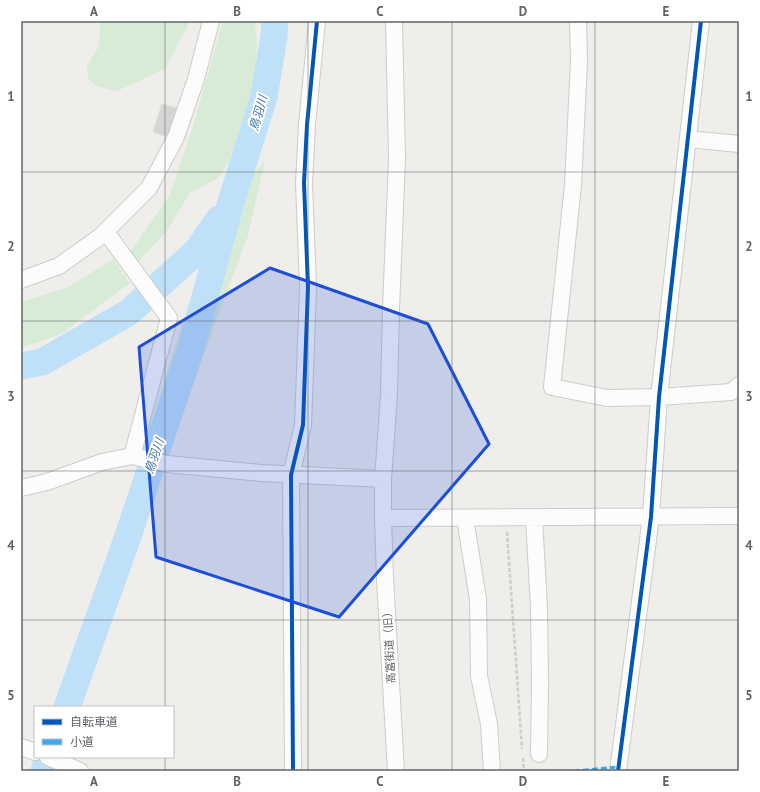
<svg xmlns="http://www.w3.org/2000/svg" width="760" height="792" viewBox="0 0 760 792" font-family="'PT Sans','Noto Sans JP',sans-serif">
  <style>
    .green { fill: #d8ebd6 }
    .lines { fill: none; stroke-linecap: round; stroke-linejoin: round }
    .river { stroke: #bfe0f9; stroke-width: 27 }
    .building { fill: #d6d5d3; stroke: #deddd9 }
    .minor-casing { stroke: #cbcccc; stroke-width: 18 }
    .path { stroke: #cacfcc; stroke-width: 2.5; stroke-dasharray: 4 2; stroke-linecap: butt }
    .minor { stroke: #fdfcfc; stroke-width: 16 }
    .quiet { stroke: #3fa9f5; stroke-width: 3; stroke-dasharray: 6 3; stroke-linecap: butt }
    .cycleway-casing { stroke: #fff; stroke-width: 6 }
    .cycleway { stroke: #0057b8; stroke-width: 4 }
    .marked { fill: #1d4ed8; fill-opacity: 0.2; stroke: #1d4ed8; stroke-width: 3; stroke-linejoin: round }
    .grid { fill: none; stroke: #5f6368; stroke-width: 1; stroke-opacity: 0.55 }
    .labels { text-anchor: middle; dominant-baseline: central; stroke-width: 4; stroke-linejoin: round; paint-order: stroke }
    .street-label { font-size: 11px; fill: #5f6368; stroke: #fff }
    .water-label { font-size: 12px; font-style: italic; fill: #4174aa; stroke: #fff }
    .neatline { fill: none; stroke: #5f6368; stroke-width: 1.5 }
    .grid-label { font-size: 13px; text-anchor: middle; font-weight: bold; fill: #5f6368 }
  </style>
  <rect width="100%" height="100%" fill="#efeeea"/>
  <!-- green -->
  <path class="green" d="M 100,21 L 190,21 L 165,69 L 117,91 L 96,86 L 88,78 L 87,66 L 99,46 Z
    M 223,21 L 255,21 L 257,44 L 255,87 L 229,161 L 218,178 L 190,193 L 166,232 L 137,263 L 130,252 L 170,195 L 193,126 Z
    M 265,160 L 248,236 L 221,307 L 169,453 L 143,449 L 189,302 L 234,232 L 250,178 Z
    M 113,259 L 130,283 L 61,334 L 21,348 L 21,302 L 69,287 Z"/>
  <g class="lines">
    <!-- river -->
    <path class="river" d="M 21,366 L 42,362 L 128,313 L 197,251 L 219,219
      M 67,707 L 127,539 L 192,345 L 231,202 L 264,97 L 274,36 L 275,21
      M 44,771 L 49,757"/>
  </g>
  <!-- building -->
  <path class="building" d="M 162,104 L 177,108 L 168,137 L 153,132 Z"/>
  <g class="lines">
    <!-- minor casing -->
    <g class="minor-casing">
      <path id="minor" d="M 394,21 L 397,158 L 391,309 L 389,394 L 383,479 L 383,518 L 385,578 L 396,771
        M 578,21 L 579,61 L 573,185 L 552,387 L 607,398 L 659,397 L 731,392 L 739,385
        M 688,139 L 739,144
        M 106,232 L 169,318 L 132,456
        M 21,280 L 59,266 L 101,236 L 149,188 L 176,137 L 196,79 L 211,21
        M 21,488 L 47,482 L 102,462 L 132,456 L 167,464 L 261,473 L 383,479
        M 383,518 L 739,516
        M 465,518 L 478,599 L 479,676 L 489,724 L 492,771
        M 534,518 L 539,608 L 540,684 L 539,754
        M 21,747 L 35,752
        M 48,757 L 80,771
        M 293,771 L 291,475 L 303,425 L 308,287 L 304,183 L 307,125 L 317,21
        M 618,771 L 651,517 L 659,397 L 701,21"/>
    </g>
    <!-- path -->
    <path class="path" d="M 507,532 L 522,749
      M 523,758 L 524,771"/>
    <!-- minor -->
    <use href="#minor" class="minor"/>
    <!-- quiet -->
    <path class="quiet" d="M 574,771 L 618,767"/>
    <!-- cycleway casing -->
    <g class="cycleway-casing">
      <path id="cycleway" d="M 293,771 L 291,475 L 303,425 L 308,287 L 304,183 L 307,125 L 317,21
        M 618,771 L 651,517 L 659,397 L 701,21"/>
    </g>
    <!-- cycleway -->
    <use href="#cycleway" class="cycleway"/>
  </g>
  <!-- marked area -->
  <path class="marked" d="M 270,268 L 428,324 L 489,444 L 339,617 L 156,557 L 139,347 Z"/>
  <!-- grid -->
  <path class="grid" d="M 165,21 L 165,707M 308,21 L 308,771M 452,21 L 452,771M 595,21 L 595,771M 21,172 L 739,172M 21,321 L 739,321M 21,471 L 739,471M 21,620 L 739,620M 165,757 L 165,771"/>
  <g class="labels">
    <!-- street labels -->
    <g class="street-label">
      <text transform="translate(389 645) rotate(-93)">高富街道（旧）</text>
    </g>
    <!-- water labels -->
    <g class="water-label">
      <text transform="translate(258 113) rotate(-74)">鳥羽川</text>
      <text transform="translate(154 456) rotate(-71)">鳥羽川</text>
    </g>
  </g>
  <!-- border -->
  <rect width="760" height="792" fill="none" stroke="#ffffff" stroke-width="44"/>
  <!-- legend -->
  <rect x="34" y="706" width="140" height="52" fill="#ffffff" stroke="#bfc1c3"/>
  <rect x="42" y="719" width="20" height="6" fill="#0057b8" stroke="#bfc1c3"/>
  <text x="70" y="726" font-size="12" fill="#5f6368">自転車道</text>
  <rect x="42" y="739" width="20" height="6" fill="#3fa9f5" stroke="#bfc1c3"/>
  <text x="70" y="746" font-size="12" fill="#5f6368">小道</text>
  <rect x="22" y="22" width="716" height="748" class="neatline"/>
  <g class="grid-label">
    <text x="94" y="16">A</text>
    <text x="237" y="16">B</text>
    <text x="380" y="16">C</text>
    <text x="523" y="16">D</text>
    <text x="666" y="16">E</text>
    <text x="11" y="101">1</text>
    <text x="749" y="101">1</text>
    <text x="11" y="251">2</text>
    <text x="749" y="251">2</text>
    <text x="11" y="401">3</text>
    <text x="749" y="401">3</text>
    <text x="11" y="550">4</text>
    <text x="749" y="550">4</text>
    <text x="11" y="700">5</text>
    <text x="749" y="700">5</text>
    <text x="94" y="786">A</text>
    <text x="237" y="786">B</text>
    <text x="380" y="786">C</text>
    <text x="523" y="786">D</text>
    <text x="666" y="786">E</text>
  </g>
</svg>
